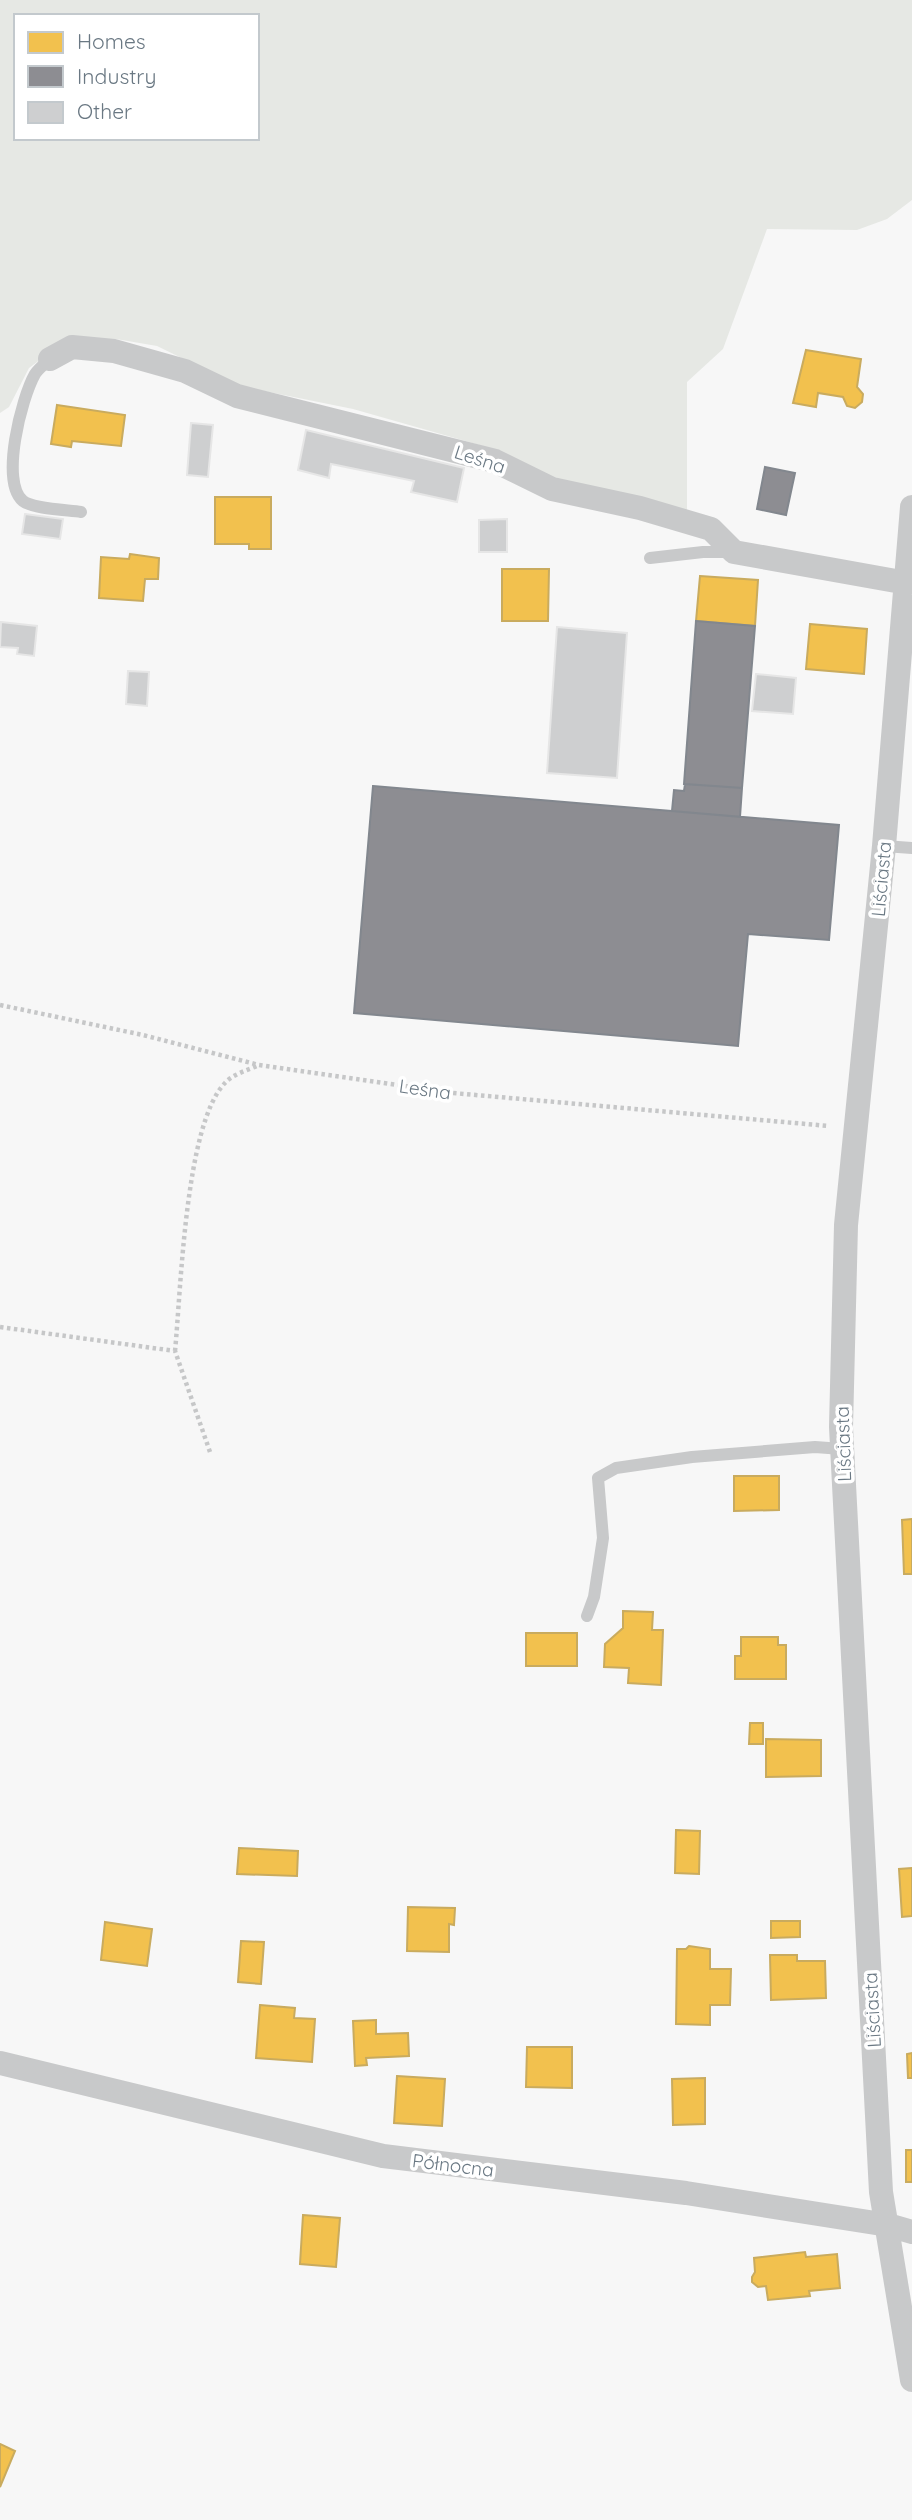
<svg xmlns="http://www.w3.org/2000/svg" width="912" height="2520" viewBox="0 0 912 2520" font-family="Quicksand,sans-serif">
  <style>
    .green { fill: #e6e8e4; fill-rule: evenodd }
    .homes { fill: #f2c14e; stroke: #c9ab5e; stroke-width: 2 }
    .industry { fill: #8d8d92; stroke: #82878e; stroke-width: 2 }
    .building { fill: #cecfd0; stroke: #e6e6e6; stroke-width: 2 }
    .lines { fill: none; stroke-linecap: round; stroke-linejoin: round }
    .path { stroke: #c6c7c8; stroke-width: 4.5; stroke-dasharray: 3.5 3.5; stroke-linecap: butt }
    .service { stroke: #c8c9ca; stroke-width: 12 }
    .minor { stroke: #c8c9ca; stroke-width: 24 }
    .labels { text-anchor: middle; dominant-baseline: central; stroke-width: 7; stroke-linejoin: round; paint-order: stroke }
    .street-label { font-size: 19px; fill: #6a7883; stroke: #fff }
  </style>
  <rect width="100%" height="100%" fill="#f7f7f7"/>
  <!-- green -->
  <path class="green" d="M 0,0 L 912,0 L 912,200 L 887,219 L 857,230 L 767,229 L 723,349 L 687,382 L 687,510 L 594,492 L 532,471 L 483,446 L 353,409 L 239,386 L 157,346 L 116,339 L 52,351 L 29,368 L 9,407 L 0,413 ZM 16,16 L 257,16 L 257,138 L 16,138 Z"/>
  <!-- homes -->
  <path class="homes" d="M 806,350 L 861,359 L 857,387 L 863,394 L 862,402 L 855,408 L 847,406 L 843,397 L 818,393 L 816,407 L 793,403 Z
    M 57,405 L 125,415 L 121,446 L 72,441 L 71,447 L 51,444 Z
    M 215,497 L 271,497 L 271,549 L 249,549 L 249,544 L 215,544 Z
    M 130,554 L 159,558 L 158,579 L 145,579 L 143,601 L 99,598 L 101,557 L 129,559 Z
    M 502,569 L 549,569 L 548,621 L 502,621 Z
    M 700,576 L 758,580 L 755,626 L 696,621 Z
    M 810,624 L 867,629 L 864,674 L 806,669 Z
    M 734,1476 L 779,1476 L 779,1510 L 734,1511 Z
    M 912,1519 L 912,1574 L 904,1574 L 902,1520 Z
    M 623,1611 L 653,1612 L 652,1630 L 663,1630 L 661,1685 L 628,1683 L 629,1668 L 604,1667 L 605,1644 L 623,1628 Z
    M 526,1633 L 577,1633 L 577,1666 L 526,1666 Z
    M 741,1637 L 778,1637 L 778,1645 L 786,1645 L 786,1679 L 735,1679 L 735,1656 L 741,1656 Z
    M 750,1723 L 763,1723 L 763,1744 L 749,1744 Z
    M 766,1739 L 821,1740 L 821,1776 L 766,1777 Z
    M 676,1830 L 700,1831 L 699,1874 L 675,1873 Z
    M 239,1848 L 298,1851 L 297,1876 L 237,1874 Z
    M 912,1868 L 912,1916 L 902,1917 L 899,1869 Z
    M 408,1907 L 455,1908 L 454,1925 L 449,1924 L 449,1952 L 407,1951 Z
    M 771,1921 L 800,1921 L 800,1937 L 771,1938 Z
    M 105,1922 L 152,1929 L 147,1966 L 101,1960 Z
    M 241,1941 L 264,1942 L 261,1984 L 238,1982 Z
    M 689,1946 L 710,1949 L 710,1969 L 731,1969 L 730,2005 L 710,2005 L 710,2025 L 676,2024 L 677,1949 L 686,1949 Z
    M 770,1955 L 797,1955 L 797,1961 L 825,1961 L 826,1998 L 771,2000 Z
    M 260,2005 L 295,2008 L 294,2018 L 315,2019 L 312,2062 L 256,2058 Z
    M 376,2020 L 376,2034 L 408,2033 L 409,2056 L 366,2058 L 367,2065 L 355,2066 L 353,2021 Z
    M 527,2047 L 572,2047 L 572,2088 L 526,2087 Z
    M 912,2053 L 912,2078 L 908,2078 L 907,2054 Z
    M 397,2076 L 445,2079 L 442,2126 L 394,2123 Z
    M 705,2078 L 705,2124 L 673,2125 L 672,2079 Z
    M 906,2150 L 912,2150 L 912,2182 L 906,2182 Z
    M 303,2215 L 340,2218 L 336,2267 L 300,2264 Z
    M 805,2252 L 806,2257 L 837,2254 L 840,2288 L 809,2291 L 810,2296 L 768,2300 L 766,2286 L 758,2287 L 752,2282 L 752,2277 L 755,2272 L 754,2258 Z
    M 0,2444 L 15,2451 L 0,2487 Z"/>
  <!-- industry -->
  <path class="industry" d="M 765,467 L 795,473 L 786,515 L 757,509 Z
    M 696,621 L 755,626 L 742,788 L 684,784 Z
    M 685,784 L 742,788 L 740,817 L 672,811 L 674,790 L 684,791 Z
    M 373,786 L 839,825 L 829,940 L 748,934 L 738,1046 L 354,1013 Z"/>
  <!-- building -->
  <path class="building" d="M 191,423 L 213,425 L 208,477 L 187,475 Z
    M 306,430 L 464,468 L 457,502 L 411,492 L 414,481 L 331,464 L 329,478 L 298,470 Z
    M 25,514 L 63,519 L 60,539 L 22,534 Z
    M 507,519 L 507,552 L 479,552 L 479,520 Z
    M 1,622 L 37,626 L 34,656 L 17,654 L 18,648 L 0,647 Z
    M 557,627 L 627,633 L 617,778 L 547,773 Z
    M 128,671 L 149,672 L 147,706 L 126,704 Z
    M 756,674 L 796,678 L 793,714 L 752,711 Z"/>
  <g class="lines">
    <!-- path -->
    <path class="path" d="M 0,1005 L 143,1035 L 259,1065 L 321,1074 L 453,1093 L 829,1126
      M 0,1327 L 175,1351 L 210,1452
      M 175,1351 C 181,1291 185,1124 225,1083 C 233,1074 248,1070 259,1065"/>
    <!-- service -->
    <path class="service" d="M 50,359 C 45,364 39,368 35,374 C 21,399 0,482 23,501 C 33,509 68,510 81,512
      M 650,558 L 703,552 L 733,552
      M 884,846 L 912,848
      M 587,1616 L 594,1597 L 603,1538 L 598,1478 L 616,1468 L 692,1457 L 815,1447 L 842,1449"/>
    <!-- minor -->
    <path class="minor" d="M 50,359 L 72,347 L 114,351 L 185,371 L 237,396 L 495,461 L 552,489 L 640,508 L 711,529 L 734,552 L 907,583
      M 912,507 L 884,846 L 846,1225 L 841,1427 L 881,2192 L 912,2380
      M 0,2063 L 383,2156 L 686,2193 L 888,2225 L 912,2232"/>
  </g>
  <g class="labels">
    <!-- street labels -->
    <g class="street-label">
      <text transform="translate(480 459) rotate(18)">Leśna</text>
      <text transform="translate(881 879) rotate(-85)">Liściasta</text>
      <text transform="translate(425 1089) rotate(8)">Leśna</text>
      <text transform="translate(843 1444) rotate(-92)">Liściasta</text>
      <text transform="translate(872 2010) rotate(-93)">Liściasta</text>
      <text transform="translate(453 2165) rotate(7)">Północna</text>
    </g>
  </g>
  <!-- legend -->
  <rect x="14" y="14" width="245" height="126" fill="#ffffff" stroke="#c3c9cd" stroke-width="2"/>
  <rect x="28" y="32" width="35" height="21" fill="#f2c14e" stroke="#c3c9cd" stroke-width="2"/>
  <text x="77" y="49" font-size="21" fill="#6a7883">Homes</text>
  <rect x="28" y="66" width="35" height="21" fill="#8d8d92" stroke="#c3c9cd" stroke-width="2"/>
  <text x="77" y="84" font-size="21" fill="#6a7883">Industry</text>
  <rect x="28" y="102" width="35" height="21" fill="#cecfd0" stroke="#c3c9cd" stroke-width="2"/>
  <text x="77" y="119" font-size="21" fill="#6a7883">Other</text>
</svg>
